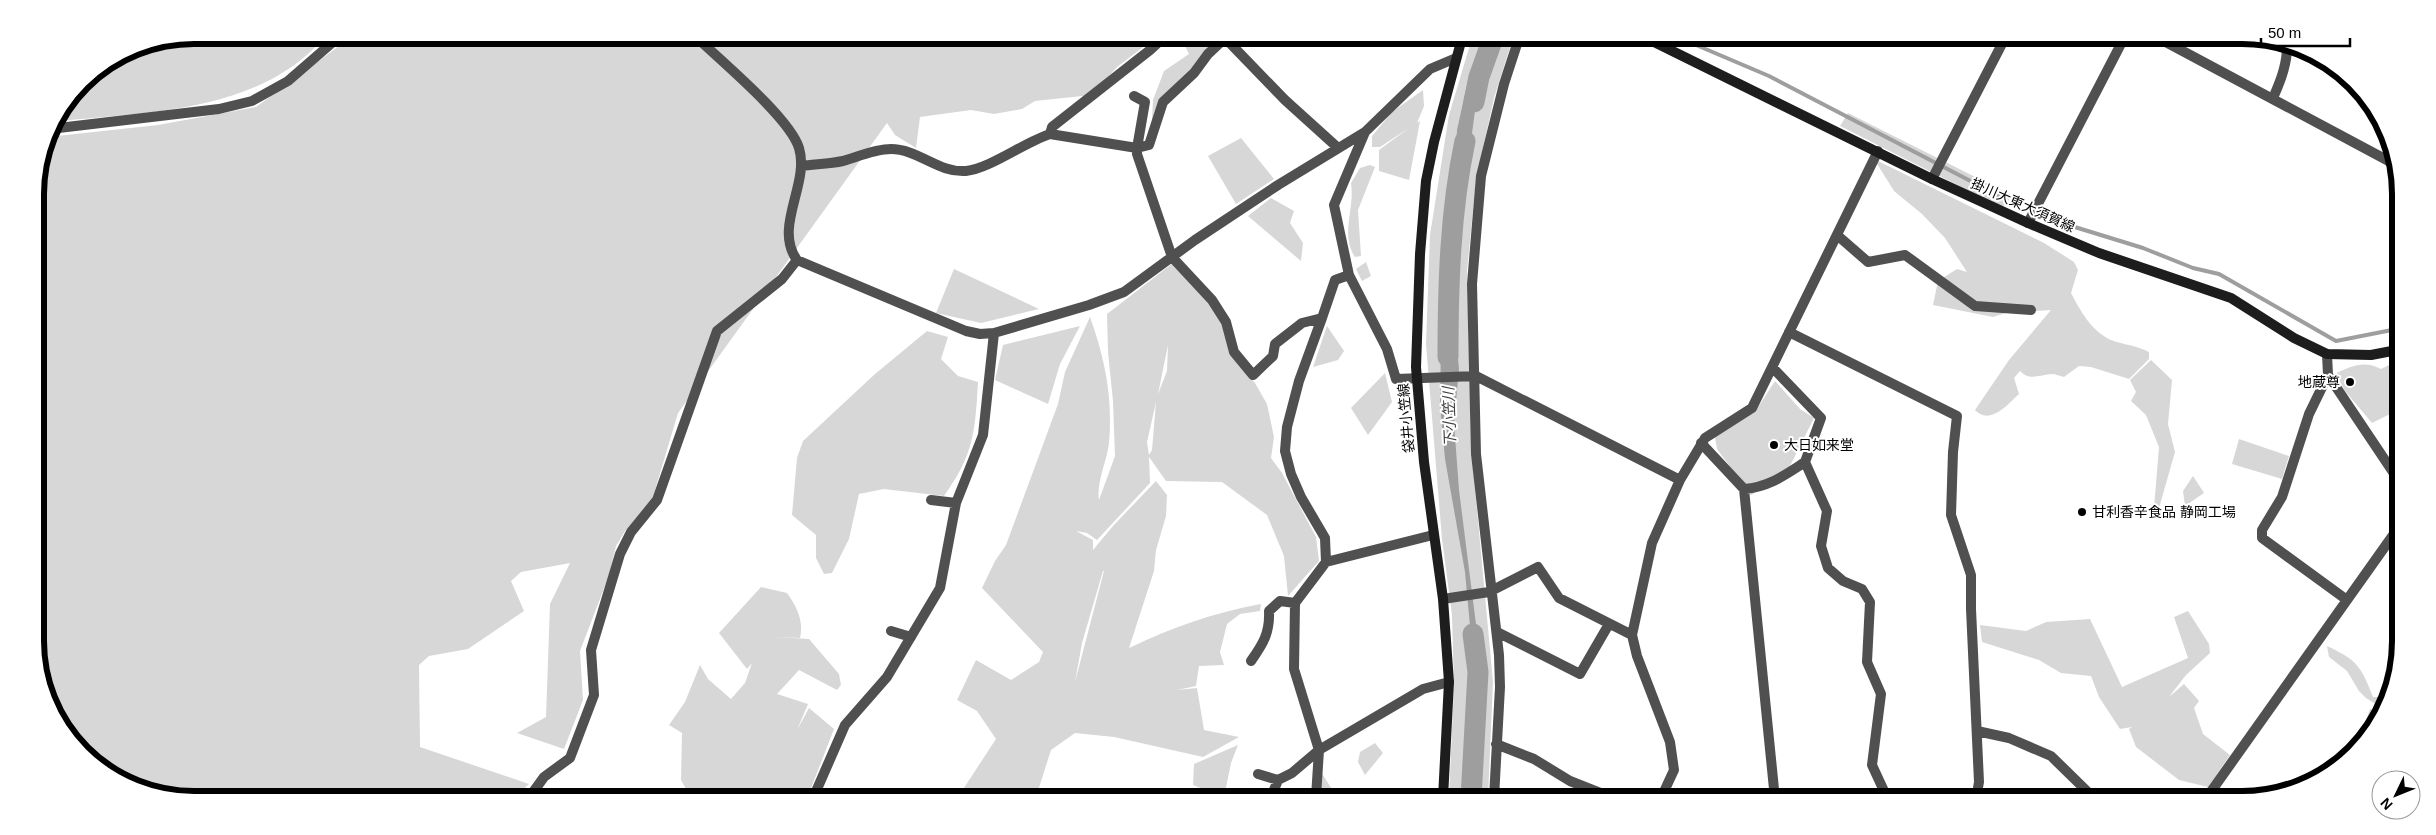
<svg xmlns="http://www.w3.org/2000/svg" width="2436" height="835" viewBox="0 0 2436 835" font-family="Helvetica,'Noto Sans JP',sans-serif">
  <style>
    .green { fill: #d7d7d7; fill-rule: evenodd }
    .water { fill: #9e9e9e }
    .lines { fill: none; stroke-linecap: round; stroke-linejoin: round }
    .stream { stroke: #9e9e9e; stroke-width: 4 }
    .river { stroke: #9e9e9e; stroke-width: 21 }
    .minor { stroke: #505050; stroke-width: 10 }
    .tertiary { stroke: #505050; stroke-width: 10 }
    .secondary { stroke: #1d1d1d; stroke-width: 10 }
    .poi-dot { fill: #000; stroke: #fff; stroke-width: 2 }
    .labels { text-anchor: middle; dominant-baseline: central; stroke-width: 4; stroke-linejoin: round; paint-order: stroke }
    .street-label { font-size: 14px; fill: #000; stroke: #fff }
    .poi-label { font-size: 14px; fill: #000; stroke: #fff; text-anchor: start }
    .water-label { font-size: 15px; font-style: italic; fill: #3f3f3f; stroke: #fff }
    .rim { fill: none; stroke: #000; stroke-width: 6 }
  </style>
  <rect width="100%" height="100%" fill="#fff"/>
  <!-- green -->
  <path class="green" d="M 193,35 L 328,35 C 316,46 304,59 290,68 C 222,114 132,113 53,122 L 82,81 L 133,47 Z
    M 354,35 L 989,37 L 991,39 L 1027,37 L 1155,38 L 1117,67 L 1092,95 L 1035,101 L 1022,109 L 994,114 L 971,110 L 920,117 L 916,148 L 895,135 L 887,123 L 678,413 L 652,500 L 625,531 L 616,546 L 608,578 L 580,651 L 583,700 L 564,749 L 517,733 L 546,717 L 550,604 L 570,563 L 521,572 L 511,581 L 524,611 L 468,649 L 429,656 L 419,665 L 420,747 L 529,784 L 517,795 L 152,795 L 114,779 L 74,746 L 38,672 L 35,183 L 48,137 L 158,125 L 256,107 Z
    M 1181,38 L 1215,38 L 1152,120 L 1153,100 L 1164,71 L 1189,54 Z
    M 1472,38 L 1513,38 L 1494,98 L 1476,180 L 1467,271 L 1471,445 L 1493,682 L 1488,798 L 1449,798 L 1454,685 L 1452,615 L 1442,539 L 1426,344 L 1430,235 L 1449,115 Z
    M 1423,90 L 1424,106 L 1417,123 L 1420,121 L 1409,180 L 1379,171 L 1379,150 L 1409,128 L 1380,147 L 1372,147 L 1372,136 L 1392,112 Z
    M 1848,113 L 2011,195 L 2007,204 L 2001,207 L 1840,126 Z
    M 1241,138 L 1274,179 L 1236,204 L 1208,156 Z
    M 1874,159 L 2044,243 L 2074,262 L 2078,270 L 2071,293 C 2080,310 2091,331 2111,340 C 2124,345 2136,345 2149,352 L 2149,359 L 2129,379 L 2091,367 L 2079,366 L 2064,377 C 2060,376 2055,374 2052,374 C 2041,374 2030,382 2020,371 L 2014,378 L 2019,394 C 2008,404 1990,426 1975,410 L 2009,360 L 2051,310 L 2006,313 L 1993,317 L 1933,305 L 1938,281 L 1957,269 L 1967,272 L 1945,238 L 1922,214 L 1894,191 Z
    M 1370,165 L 1375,167 L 1358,210 L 1361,256 L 1355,257 C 1340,234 1355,209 1351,183 L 1360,168 Z
    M 1271,198 L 1294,211 L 1290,223 L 1303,243 L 1301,261 L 1248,216 Z
    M 1366,262 L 1371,276 L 1362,281 L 1356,269 Z
    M 1173,263 L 1211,300 L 1245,371 L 1255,383 L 1267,404 L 1274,437 L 1271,458 L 1282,473 L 1316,537 L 1319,561 L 1288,596 L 1284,556 L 1267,515 L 1222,482 L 1166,481 L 1149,457 L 1150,483 L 1097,540 L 1087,533 L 1076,531 L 1093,540 L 1093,550 L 1113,526 L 1156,481 L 1167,495 L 1166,516 L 1156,550 L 1154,571 L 1129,648 C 1173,627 1213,613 1261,604 L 1260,611 L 1240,614 L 1227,624 L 1220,652 L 1224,665 L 1199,666 L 1196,686 L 1177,690 L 1197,688 L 1204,730 L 1239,737 L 1203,757 L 1114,737 L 1075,733 L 1051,750 L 1037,794 L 1032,797 L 958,797 L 996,739 L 977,711 L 957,700 L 976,660 L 1011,680 L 1039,662 L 1043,652 L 982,588 L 995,561 L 1006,545 L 1058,404 L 1065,372 L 1090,317 C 1105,359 1113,398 1109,443 C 1107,461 1096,483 1099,500 L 1115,456 L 1113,401 L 1108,352 L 1107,314 ZM 1168,345 L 1167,371 L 1158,394 ZM 1156,402 L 1152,450 L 1149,455 L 1147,442 ZM 1103,571 L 1104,571 L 1075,682 L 1082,643 Z
    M 954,269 L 1039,309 L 981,323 L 936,313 Z
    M 1080,326 L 1060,364 L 1048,404 L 995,380 L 1003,345 Z
    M 1327,326 L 1344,351 L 1338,360 L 1313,367 Z
    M 927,331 L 948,337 L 941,359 L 958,376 L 978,382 C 975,432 974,454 944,496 L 884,489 L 859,494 L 849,539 L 832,573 L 824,574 L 816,558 L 816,535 L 792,515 L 797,458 L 803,441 L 875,374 Z
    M 2151,360 L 2172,380 L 2168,424 L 2175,452 L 2157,515 L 2154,508 L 2159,447 L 2146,415 L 2131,401 L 2136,392 L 2130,380 Z
    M 2397,361 L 2397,418 L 2388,415 L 2372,423 L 2345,391 L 2335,374 C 2351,366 2364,360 2381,369 Z
    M 1385,373 L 1392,402 L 1368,435 L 1351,408 Z
    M 1775,381 L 1800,409 L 1814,418 L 1785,476 L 1751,495 L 1717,449 L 1715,437 L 1755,412 Z
    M 2239,439 L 2289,456 L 2282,479 L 2232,464 Z
    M 2193,476 L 2204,493 L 2185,506 L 2183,491 Z
    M 761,587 L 787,593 C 797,607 804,621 800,638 L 774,637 L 809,639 L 839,674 L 841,685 L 837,690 L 799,670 L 777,694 L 808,704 L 797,730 L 809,708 L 834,729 L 808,796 L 793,791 L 780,796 L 690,796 L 681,780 L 682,733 L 669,725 L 685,702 L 700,665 L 708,679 L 731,699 L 745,683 L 752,663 L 747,669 L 719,633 Z
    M 2188,611 L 2209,644 L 2210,653 L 2186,675 L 2169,697 L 2184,684 L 2199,701 L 2194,708 L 2203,734 L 2230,755 L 2208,787 L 2179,780 L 2136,747 L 2129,729 L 2132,727 L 2120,729 L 2099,697 L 2091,676 L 2061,673 L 2039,660 L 1982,642 L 1980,625 L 2026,631 L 2046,622 L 2090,619 L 2122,687 L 2188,658 L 2174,617 Z
    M 2327,646 C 2357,660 2361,666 2373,697 L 2389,697 L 2383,709 L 2366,698 L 2359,691 L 2347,671 L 2329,657 Z
    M 2370,709 L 2383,711 L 2370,735 L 2363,730 Z
    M 1375,743 L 1383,753 L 1365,775 L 1358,762 L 1360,752 Z
    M 1238,745 L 1231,763 L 1224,797 L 1205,797 L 1208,791 L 1193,785 L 1194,764 Z
    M 1321,772 L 1335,794 L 1331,797 L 1320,797 Z"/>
  <!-- water -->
  <path class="water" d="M 1486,38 L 1501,38 L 1491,65 L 1480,68 Z
    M 1480,73 L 1469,156 L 1460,170 L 1448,280 L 1442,262 L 1445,240 L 1444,208 L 1450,195 L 1448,184 L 1456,159 L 1457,130 L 1468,80 Z
    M 1448,292 L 1455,329 L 1459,369 L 1454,423 L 1459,490 L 1479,648 C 1476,664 1483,680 1479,694 C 1469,679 1462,654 1471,637 L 1465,572 L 1445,459 L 1440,404 L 1441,344 L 1448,328 Z"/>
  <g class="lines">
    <!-- stream -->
    <path class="stream" d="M 1682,39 L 1769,76 L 2005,199
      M 2065,224 L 2143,248 L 2193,268 L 2219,274 L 2336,341 L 2397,329"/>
    <!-- river -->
    <path class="river" d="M 1474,102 L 1479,77 L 1493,38
      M 1448,357 C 1448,285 1450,212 1465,141
      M 1471,798 L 1478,672 L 1473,634"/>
    <!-- minor -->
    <path class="minor" d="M 695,36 C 720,60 790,118 799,148 C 810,184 773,227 797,260 L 966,331 L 980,334 L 994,333 L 1089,305 L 1124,292 L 1195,240 L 1278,185 L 1365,132 L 1430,69 L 1456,58
      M 2162,40 L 2398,166
      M 2273,98 C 2281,80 2288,62 2287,42
      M 1365,132 L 1334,205 L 1349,275 L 1387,349 L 1396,379 L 1476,376 L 1680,480
      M 1050,134 L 1137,148 L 1145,102 L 1134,96
      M 801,166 C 815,164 829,164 843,161 C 857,157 875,149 891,149 C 918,149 938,173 966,171 C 989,169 1025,142 1050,134 L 1052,127 L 1150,50 L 1163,38
      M 1932,179 L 2004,40
      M 1837,235 L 1868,262 L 1905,255 L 1975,306 L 2031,310
      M 1322,318 L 1335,280 L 1349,275
      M 1789,332 L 1957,416 L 1953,452 L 1951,515 L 1971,575 L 1971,609 L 1979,782 L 1976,799
      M 2327,354 L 2328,375 L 2397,478
      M 1773,368 L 1821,418 L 1805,462 L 1827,511 L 1821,546 L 1828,568 L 1843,581 L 1862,589 L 1870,602 L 1867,662 L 1881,694 L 1872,765 L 1884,791 L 1883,799
      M 2328,375 L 2309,414 L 2282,497 L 2262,530 L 2262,538 L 2347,600
      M 1701,443 L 1744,489 C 1769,487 1785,475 1805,462
      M 1744,489 L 1775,799
      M 931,500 L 956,503
      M 1433,535 L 1326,562 L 1295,603 L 1294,669 L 1319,750 L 1423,689 L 1449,682
      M 1326,562 L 1325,538 L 1301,497 L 1291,474 L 1285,451 L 1287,427 L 1299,381 L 1322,318 L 1302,323 L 1275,344 L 1273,356 L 1253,375 L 1234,352 L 1226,322 L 1212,300 L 1172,257 L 1137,154 L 1137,148 L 1149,145 L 1163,102 L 1194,73 L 1208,54 L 1225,38 L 1285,100 L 1337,147
      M 1443,599 L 1489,592 L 1538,567 L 1559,598 L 1632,635
      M 891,631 L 911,637
      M 1497,632 L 1580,674 L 1609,624
      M 1251,661 C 1263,644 1270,633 1269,611 L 1280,601 L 1295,603
      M 1977,731 L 2009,738 L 2051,756 L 2095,799
      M 1496,744 L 1534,759 L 1570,781 L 1613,798
      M 1258,774 L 1278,780 L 1292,773 L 1319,750
      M 531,795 L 544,777 L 570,758 L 594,695 L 591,650 L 620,554 L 631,532 L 657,500 L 717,331 L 782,279 L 797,260
      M 814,796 L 845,725 L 887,677 L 940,588 L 956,503 L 983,435 L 994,333
      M 1271,797 L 1278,780
      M 1316,797 L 1319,750
      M 1494,798 L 1500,687 L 1499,655 L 1476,454 L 1472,284 L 1481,176 L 1504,84 L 1519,38
      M 1661,798 L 1674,770 L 1670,742 L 1637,656 L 1632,635 L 1652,543 L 1680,480 L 1705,438 L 1752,408 L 1878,151
      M 2205,800 L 2396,531"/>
    <!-- tertiary -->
    <path class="tertiary" d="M 50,129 L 219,109 L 252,101 L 288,81 L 341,35
      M 2028,223 L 2123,40"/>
    <!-- secondary -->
    <path class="secondary" d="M 1648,39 L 1932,179 L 2028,223 L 2099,253 L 2231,298 L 2294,338 L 2327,354 L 2371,355 L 2397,350
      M 1443,798 L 1449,682 L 1443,599 L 1424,462 L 1416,367 L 1420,254 L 1426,181 L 1434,142 L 1462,38"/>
  </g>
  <!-- markers -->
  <g class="poi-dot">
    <circle cx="2350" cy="382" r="5"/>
    <circle cx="1774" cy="445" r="5"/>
    <circle cx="2082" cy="512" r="5"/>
  </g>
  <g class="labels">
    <!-- street labels -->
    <g class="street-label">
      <text transform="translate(2023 205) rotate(24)">掛川大東大須賀線</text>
      <text transform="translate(1406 418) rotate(-95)">袋井小笠線</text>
    </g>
    <!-- poi labels -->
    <g class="poi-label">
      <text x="2340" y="382" text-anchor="end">地蔵尊</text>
      <text x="1784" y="445">大日如来堂</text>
      <text x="2092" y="512">甘利香辛食品 静岡工場</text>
    </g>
    <!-- water labels -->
    <g class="water-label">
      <text transform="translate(1449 417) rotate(-92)">下小笠川</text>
    </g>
  </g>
  <!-- crop -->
  <path d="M0 0H2436V835H0ZM194 44H2242A150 150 0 0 1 2392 194V641A150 150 0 0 1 2242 791H194A150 150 0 0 1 44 641V194A150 150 0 0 1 194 44Z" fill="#fff" fill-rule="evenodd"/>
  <path class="rim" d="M194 44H2242A150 150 0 0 1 2392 194V641A150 150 0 0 1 2242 791H194A150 150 0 0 1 44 641V194A150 150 0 0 1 194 44Z"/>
  <!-- north arrow -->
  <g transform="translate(2396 795) rotate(227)"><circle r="24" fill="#ffffff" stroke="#999999"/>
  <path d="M0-4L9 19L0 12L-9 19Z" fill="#000000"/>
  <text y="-8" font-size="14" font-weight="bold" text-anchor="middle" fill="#000000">N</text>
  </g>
  <!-- scale -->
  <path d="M2261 38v8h89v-8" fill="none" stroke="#000000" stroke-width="2.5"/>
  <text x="2268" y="38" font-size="15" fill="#000000" stroke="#ffffff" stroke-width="4" paint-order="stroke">50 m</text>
</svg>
